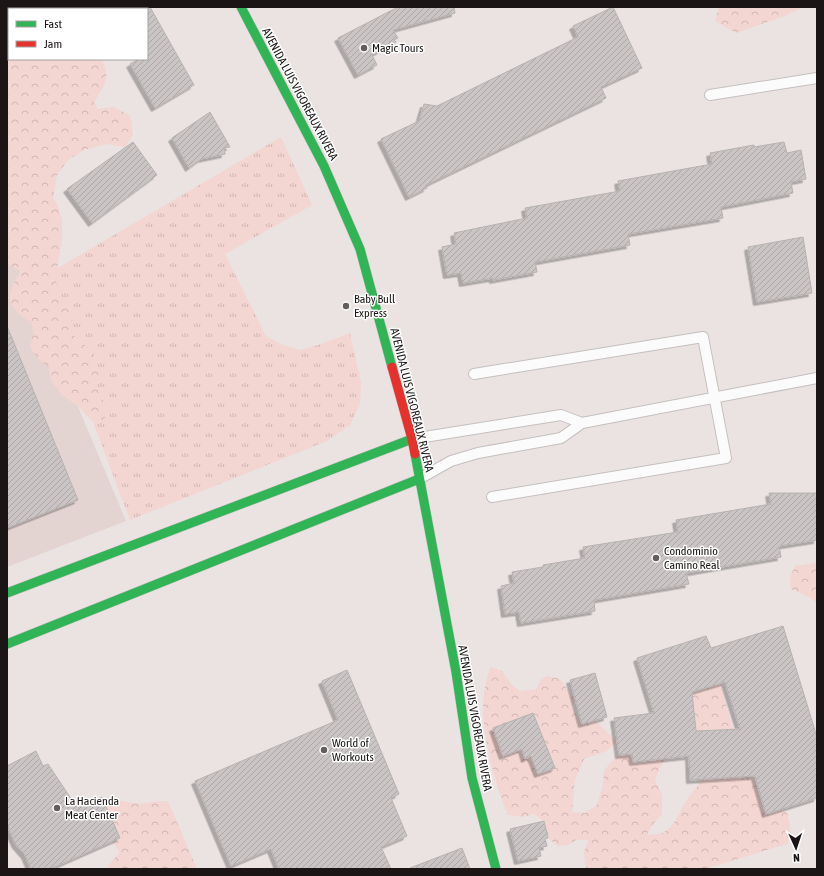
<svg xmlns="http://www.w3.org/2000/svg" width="824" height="876" viewBox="0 0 824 876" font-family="'Asap Condensed',sans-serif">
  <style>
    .built { fill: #e3d3d1 }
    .grass { fill: url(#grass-tufts) }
    .forest { fill: url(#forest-crowns) }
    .building { fill: url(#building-hatch); stroke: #b7b2b1; fill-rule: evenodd; filter: url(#shadow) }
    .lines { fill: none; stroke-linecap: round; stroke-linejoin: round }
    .lane-casing { stroke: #c5bfbf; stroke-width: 12 }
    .fast-casing { stroke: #c5bfbf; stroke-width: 10 }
    .jam-casing { stroke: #c5bfbf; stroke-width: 10 }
    .lane { stroke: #fcfbfb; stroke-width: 10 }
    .fast { stroke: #30b455; stroke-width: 9 }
    .jam { stroke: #e5322d; stroke-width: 9 }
    .poi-dot { fill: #635e5d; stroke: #fff; stroke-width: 1.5 }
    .labels { text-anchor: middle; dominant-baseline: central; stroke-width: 3; stroke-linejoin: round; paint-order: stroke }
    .poi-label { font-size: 12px; fill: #1b1615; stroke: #fff; text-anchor: start }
    .street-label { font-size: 12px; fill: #1b1615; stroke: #fff }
  </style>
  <defs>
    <pattern id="grass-tufts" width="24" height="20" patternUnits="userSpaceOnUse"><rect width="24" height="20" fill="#f3d5d1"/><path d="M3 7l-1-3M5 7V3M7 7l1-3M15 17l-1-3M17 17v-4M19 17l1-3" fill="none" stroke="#d0b6b3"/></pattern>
    <pattern id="forest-crowns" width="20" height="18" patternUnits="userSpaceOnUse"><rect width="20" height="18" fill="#f3d5d1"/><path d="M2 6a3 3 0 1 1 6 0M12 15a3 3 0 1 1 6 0" fill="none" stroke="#d0b6b3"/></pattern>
    <pattern id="building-hatch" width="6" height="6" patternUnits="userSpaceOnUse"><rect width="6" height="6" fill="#cac4c4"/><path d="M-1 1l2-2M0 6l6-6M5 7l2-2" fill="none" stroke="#ada8a8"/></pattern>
    <filter id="shadow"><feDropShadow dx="-3.5" dy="3.5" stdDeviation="0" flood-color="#0004"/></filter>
  </defs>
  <rect width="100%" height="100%" fill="#eae3e2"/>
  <!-- built -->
  <path class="built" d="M 7,7 L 126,7 L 123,9 L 9,9 L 9,59 L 7,78 Z
    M 7,238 L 126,521 L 7,567 Z"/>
  <!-- grass -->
  <path class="grass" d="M 281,137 L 312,205 L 225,254 L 266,336 L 283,345 L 300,350 L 318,345 L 350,333 L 361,383 L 360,404 L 350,425 L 327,441 L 130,520 L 39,279 Z"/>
  <!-- forest -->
  <path class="forest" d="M 719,7 L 804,7 L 782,17 L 736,33 L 715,21 Z
    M 9,30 L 9,59 L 101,59 C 112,77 104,86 94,102 L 98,109 L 113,107 L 130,115 L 133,135 L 125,147 L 106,144 L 84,150 L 68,160 L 57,175 L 53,198 L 58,206 L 62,219 L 62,240 L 57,269 L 56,286 L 72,315 L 73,335 L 93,352 L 98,368 L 98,390 L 104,403 L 105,421 L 93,422 L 78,406 L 63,396 L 51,381 L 49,367 L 40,361 L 30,347 L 33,335 L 32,323 C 22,317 8,308 10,294 C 11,288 18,277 20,271 L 7,264 L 7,31 Z
    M 817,563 L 817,603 L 809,597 L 791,589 L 790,577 L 795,566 Z
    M 678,645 L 695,691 L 720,683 L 733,729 L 696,731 L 695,722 L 674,648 Z
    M 490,667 L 502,671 L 512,685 L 520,691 L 536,689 L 541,679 L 548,676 L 560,679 L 575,700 L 572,707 L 582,724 L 595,720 L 617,742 L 606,751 L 584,759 L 575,780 L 572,812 L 585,813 L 597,805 L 603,784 L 604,771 L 611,762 L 619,755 L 632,754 L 666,758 L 659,769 L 655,781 L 662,794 L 662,814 L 653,824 L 647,834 C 672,837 674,821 685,803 C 690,794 697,788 702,779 L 725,778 L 723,745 L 753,774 L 763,808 L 766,815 L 782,810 L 787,813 C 790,824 793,833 787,844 L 705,869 L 586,869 L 584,852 L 588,840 L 576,840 L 568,845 L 558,846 L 548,838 L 544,821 L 534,814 L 523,817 L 508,815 C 495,786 479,725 484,694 C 485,685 488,676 490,667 Z
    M 102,797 L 138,804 L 161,801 L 168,801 L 197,869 L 109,869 L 108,866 L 120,852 L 112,841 L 120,838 Z"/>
  <!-- building -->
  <path class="building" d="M 147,7 L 150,7 L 194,85 L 155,108 L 130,64 L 139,59 L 147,59 Z
    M 398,7 L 454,7 L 455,13 L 393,30 L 398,38 L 394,40 L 396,42 L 372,55 L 377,65 L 358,75 L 338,38 Z
    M 613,7 L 642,68 L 601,87 L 606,98 L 426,185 L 427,188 L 409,197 L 381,139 L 419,121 L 424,104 L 437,106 L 578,37 L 573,26 Z
    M 210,112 L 230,147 L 224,148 L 225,154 L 201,159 L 189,168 L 172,138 Z
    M 133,142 L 157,175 L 92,223 L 67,189 Z
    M 784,142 L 787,153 L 801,150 L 806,179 L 791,182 L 793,193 L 721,207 L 723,218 L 628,234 L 630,245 L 535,262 L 537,272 L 493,280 L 493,278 L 463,283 L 461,273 L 447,275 L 442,247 L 456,244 L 454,233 L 527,218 L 525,208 L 620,191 L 618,181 L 712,164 L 710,153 L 754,145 L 754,147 Z
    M 803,237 L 812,293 L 757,302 L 748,247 Z
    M 7,326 L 78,500 L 7,528 Z
    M 769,493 L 817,493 L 817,540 L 779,546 L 781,557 L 686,573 L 689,584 L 594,600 L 595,611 L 521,623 L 519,612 L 505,614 L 501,586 L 514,583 L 512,572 L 543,567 L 543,565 L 585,558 L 583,547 L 678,532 L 676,520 L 771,504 Z
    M 783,626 L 817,737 L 817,798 L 766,814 L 755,776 L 690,780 L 689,756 L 633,762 L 632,754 L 619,755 L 614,718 L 654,713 L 637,658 L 706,636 L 711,648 ZM 725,682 L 740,729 L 696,731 L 692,692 Z
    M 347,670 L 399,794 L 391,798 L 407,836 L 381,847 L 391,869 L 279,869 L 271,849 L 231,866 L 195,781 L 338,720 L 322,681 Z
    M 595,673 L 607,717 L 582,724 L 570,680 Z
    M 533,713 L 555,768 L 538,774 L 531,756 L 525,759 L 522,749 L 503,756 L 493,728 Z
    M 36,751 L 43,766 L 48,764 L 76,806 L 102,797 L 120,838 L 50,869 L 31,869 L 25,855 L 16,845 L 9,830 L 7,821 L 7,766 Z
    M 544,821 L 548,838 L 545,839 L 547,846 L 539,848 L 541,856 L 518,861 L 510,829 Z
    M 462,848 L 470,869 L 410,869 L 410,868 Z"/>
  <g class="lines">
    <!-- lane casing -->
    <g class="lane-casing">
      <path id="lane" d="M 21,9 L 24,7
        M 7,19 L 9,17
        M 710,95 L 817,78
        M 474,374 L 703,337 L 726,458 L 492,497
        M 582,423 L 817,378
        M 412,439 L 561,415 L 582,423 L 561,438 L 478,453 L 451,461 L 419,479"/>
    </g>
    <!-- fast casing -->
    <g class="fast-casing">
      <path id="fast" d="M 241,7 L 324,166 L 360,249 L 392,367
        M 415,454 L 456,672 L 472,778 L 496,869
        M 7,593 L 412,439
        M 7,644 L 419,479"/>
    </g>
    <!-- jam casing -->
    <g class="jam-casing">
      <path id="jam" d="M 392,367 L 412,439 L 415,454"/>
    </g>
    <!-- lane -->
    <use href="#lane" class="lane"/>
    <!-- fast -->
    <use href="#fast" class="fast"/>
    <!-- jam -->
    <use href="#jam" class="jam"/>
  </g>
  <!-- markers -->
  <g class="poi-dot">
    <circle cx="364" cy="48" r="4"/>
    <circle cx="346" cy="306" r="4"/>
    <circle cx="656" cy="558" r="4"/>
    <circle cx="324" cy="750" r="4"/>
    <circle cx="57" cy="808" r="4"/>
  </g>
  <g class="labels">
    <!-- poi labels -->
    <g class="poi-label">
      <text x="372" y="48">Magic Tours</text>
      <text x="354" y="299">Baby Bull<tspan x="354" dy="14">Express</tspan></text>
      <text x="664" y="551">Condominio<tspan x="664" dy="14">Camino Real</tspan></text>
      <text x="332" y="743">World of<tspan x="332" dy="14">Workouts</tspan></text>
      <text x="65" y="801">La Hacienda<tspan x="65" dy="14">Meat Center</tspan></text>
    </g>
    <!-- street labels -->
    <g class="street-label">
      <text transform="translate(300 94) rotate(62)">AVENIDA LUIS VIGOREAUX RIVERA</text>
      <text transform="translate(412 400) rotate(76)">AVENIDA LUIS VIGOREAUX RIVERA</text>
      <text transform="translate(475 718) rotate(80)">AVENIDA LUIS VIGOREAUX RIVERA</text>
    </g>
  </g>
  <!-- border -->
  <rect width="824" height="876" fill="none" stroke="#1b1615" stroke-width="16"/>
  <!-- legend -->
  <rect x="8" y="8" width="140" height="52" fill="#ffffff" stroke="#a4a2a1"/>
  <rect x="16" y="21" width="20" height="6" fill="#30b455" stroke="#a4a2a1"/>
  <text x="44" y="28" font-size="12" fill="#1b1615">Fast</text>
  <rect x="16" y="41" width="20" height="6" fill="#e5322d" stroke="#a4a2a1"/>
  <text x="44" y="48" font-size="12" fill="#1b1615">Jam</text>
  <!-- north arrow -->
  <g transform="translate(796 848) rotate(177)" stroke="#ffffff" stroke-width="3" paint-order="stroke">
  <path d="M0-3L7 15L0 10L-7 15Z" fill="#1b1615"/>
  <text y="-6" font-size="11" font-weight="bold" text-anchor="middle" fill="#1b1615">N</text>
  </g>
</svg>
